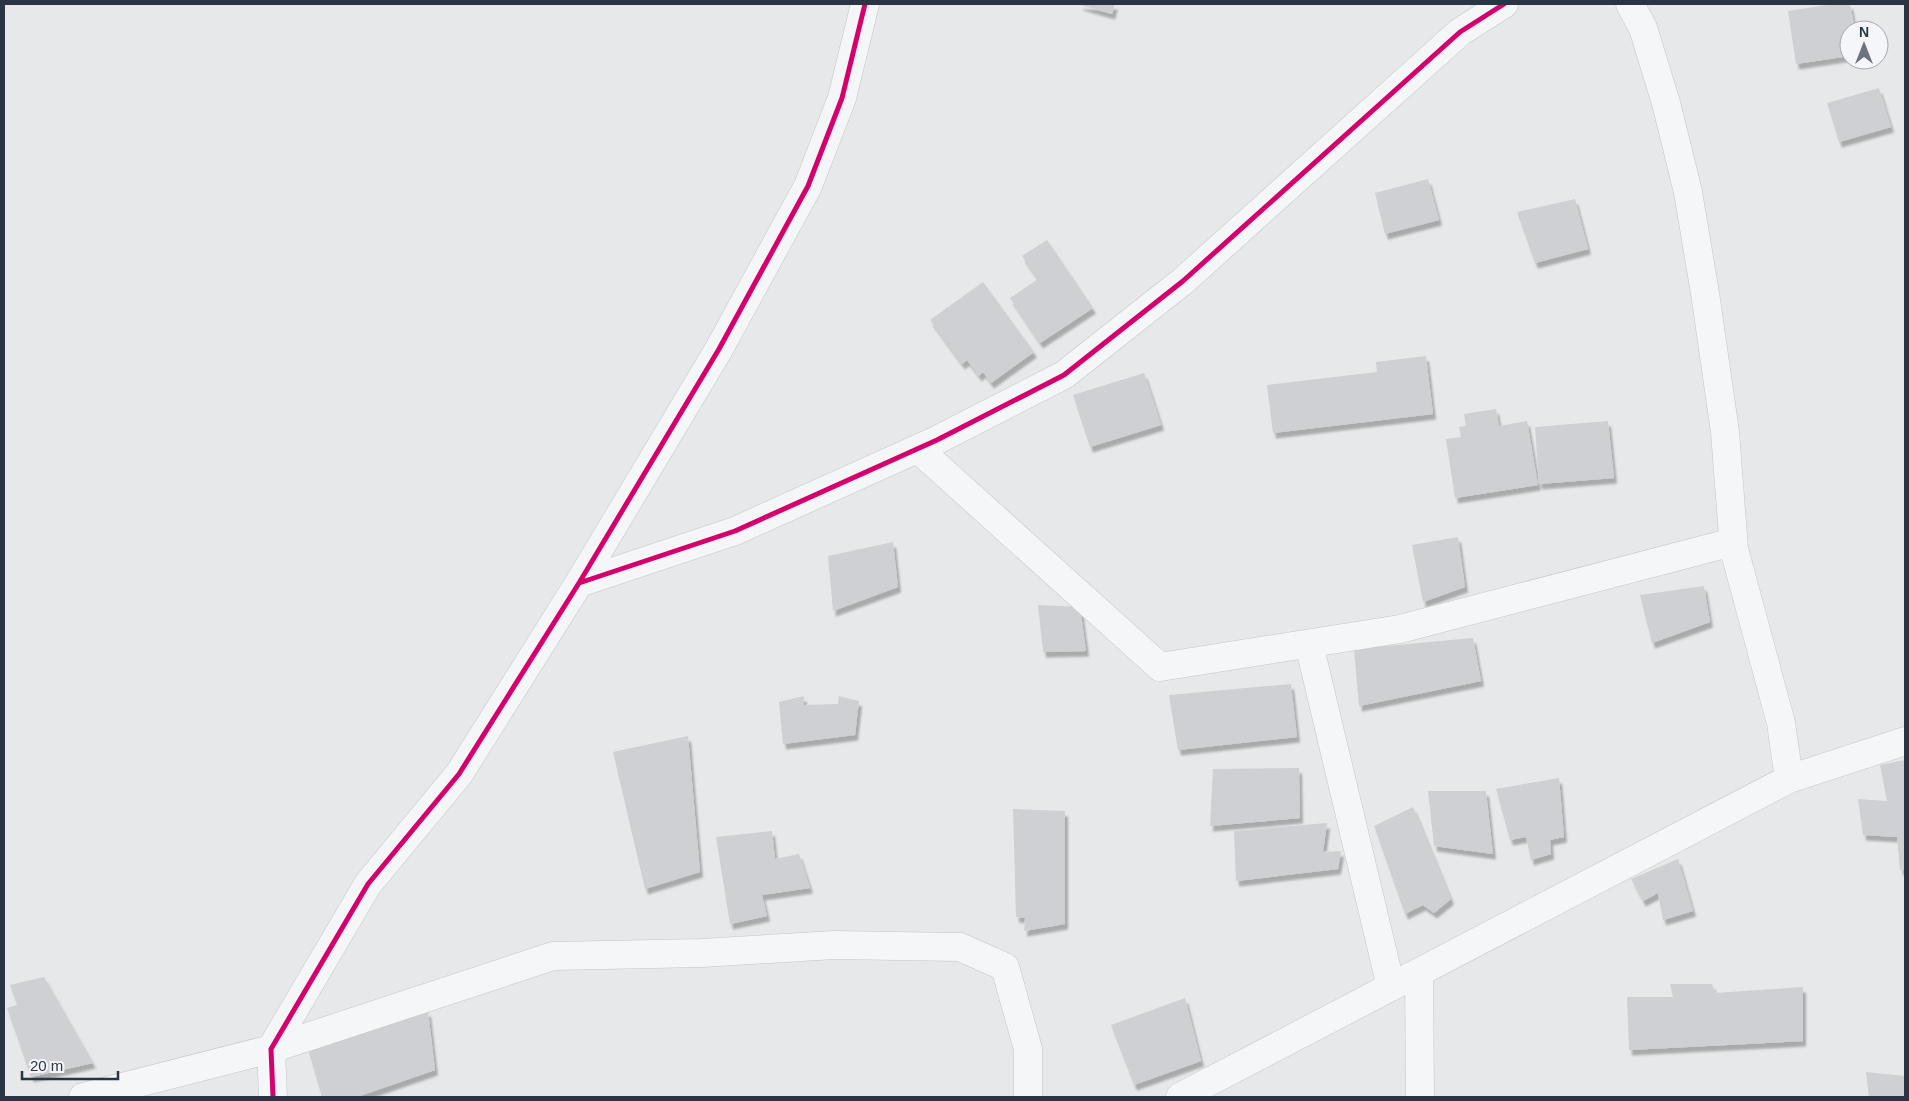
<svg xmlns="http://www.w3.org/2000/svg" width="1909" height="1101" viewBox="0 0 1909 1101" font-family="Helvetica,sans-serif">
  <style>
    .building { fill: #ced0d3; filter: url(#shadow) }
    .lines { fill: none; stroke-linecap: round; stroke-linejoin: round }
    .minor-casing { stroke: #c4c6c8; stroke-width: 29 }
    .minor { stroke: #f5f6f7; stroke-width: 28 }
    .cycleway-casing { stroke: #f4f6f9; stroke-width: 8 }
    .cycleway { stroke: #d6006c; stroke-width: 5 }
  </style>
  <defs>
    <filter id="shadow"><feDropShadow dx="3" dy="5.5" stdDeviation="1" flood-color="#0004"/></filter>
  </defs>
  <rect width="100%" height="100%" fill="#e6e8ea"/>
  <!-- building -->
  <path class="building" d="M 1080,4 L 1115,4 L 1112,14 L 1080,5 Z
    M 1834,4 L 1850,4 L 1855,30 L 1849,30 L 1849,56 L 1796,64 L 1788,11 Z
    M 1879,88 L 1891,127 L 1839,142 L 1827,103 Z
    M 1428,179 L 1439,220 L 1385,234 L 1375,193 Z
    M 1575,199 L 1588,249 L 1535,263 L 1517,212 Z
    M 1047,240 L 1093,308 L 1040,343 L 1010,298 L 1038,279 L 1022,256 Z
    M 983,282 L 1034,352 L 991,383 L 983,372 L 979,376 L 967,360 L 962,364 L 930,320 Z
    M 1426,356 L 1433,414 L 1273,433 L 1267,385 L 1377,372 L 1376,362 Z
    M 1144,373 L 1161,425 L 1090,447 L 1073,395 Z
    M 1496,409 L 1499,426 L 1527,421 L 1538,485 L 1455,498 L 1446,439 L 1461,437 L 1459,427 L 1466,426 L 1464,414 Z
    M 1608,421 L 1614,478 L 1539,484 L 1535,427 Z
    M 1458,537 L 1465,587 L 1423,602 L 1412,545 Z
    M 893,542 L 898,587 L 833,611 L 828,556 Z
    M 1704,586 L 1710,622 L 1652,643 L 1640,595 Z
    M 1038,605 L 1080,607 L 1086,651 L 1043,652 Z
    M 1473,638 L 1481,681 L 1359,706 L 1354,649 Z
    M 1291,684 L 1297,737 L 1178,750 L 1169,695 Z
    M 804,696 L 804,705 L 838,704 L 839,696 L 859,701 L 855,735 L 783,744 L 779,702 Z
    M 688,736 L 700,872 L 645,889 L 613,752 Z
    M 1905,760 L 1905,869 L 1900,870 L 1897,837 L 1863,835 L 1858,799 L 1887,801 L 1880,765 Z
    M 1299,768 L 1300,818 L 1210,826 L 1213,769 Z
    M 1559,778 L 1564,837 L 1550,840 L 1551,854 L 1531,860 L 1526,837 L 1510,840 L 1496,789 Z
    M 1428,791 L 1486,791 L 1493,854 L 1434,846 Z
    M 1413,807 L 1451,899 L 1434,913 L 1423,905 L 1405,914 L 1374,826 Z
    M 1013,809 L 1065,811 L 1065,924 L 1024,931 L 1025,918 L 1016,917 Z
    M 1327,823 L 1323,852 L 1341,851 L 1338,869 L 1236,881 L 1234,831 Z
    M 772,831 L 775,859 L 799,854 L 810,888 L 762,895 L 767,916 L 730,924 L 716,837 Z
    M 1678,859 L 1693,911 L 1663,920 L 1658,893 L 1643,901 L 1631,879 Z
    M 44,977 L 93,1063 L 31,1077 L 7,1008 L 17,1005 L 10,985 Z
    M 1670,984 L 1712,984 L 1715,993 L 1803,987 L 1803,1041 L 1629,1050 L 1627,997 L 1673,997 Z
    M 1185,998 L 1201,1061 L 1134,1085 L 1111,1025 Z
    M 428,1011 L 435,1070 L 357,1097 L 322,1097 L 307,1046 Z
    M 1866,1072 L 1905,1076 L 1905,1097 L 1869,1097 Z"/>
  <g class="lines">
    <!-- minor casing -->
    <g class="minor-casing">
      <path id="minor" d="M 1630,4 L 1643,28 L 1666,103 L 1688,192 L 1705,293 L 1725,432 L 1734,549 L 1781,723 L 1789,779
        M 918,449 L 1160,667 L 1400,629 L 1733,542
        M 579,583 L 735,531 L 937,440 L 1064,375 L 1183,281 L 1460,32 L 1504,4
        M 1309,644 L 1391,987
        M 1419,973 L 1420,1097
        M 83,1097 L 271,1049 L 553,956 L 702,953 L 834,945 L 960,947 L 1005,967 L 1028,1049 L 1028,1097
        M 273,1097 L 271,1049 L 368,884 L 459,774 L 579,583 L 719,349 L 808,186 L 842,98 L 865,4
        M 1180,1097 L 1789,779 L 1905,741"/>
    </g>
    <!-- minor -->
    <use href="#minor" class="minor"/>
    <!-- cycleway casing -->
    <g class="cycleway-casing">
      <path id="cycleway" d="M 579,583 L 735,531 L 937,440 L 1064,375 L 1183,281 L 1460,32 L 1504,4
        M 273,1097 L 271,1049 L 368,884 L 459,774 L 579,583 L 719,349 L 808,186 L 842,98 L 865,4"/>
    </g>
    <!-- cycleway -->
    <use href="#cycleway" class="cycleway"/>
  </g>
  <!-- border -->
  <rect width="1909" height="1101" fill="none" stroke="#2b3445" stroke-width="10"/>
  <!-- north arrow -->
  <g transform="translate(1864 45)"><circle r="24" fill="#f4f6f9" stroke="#a4a8b1"/>
  <path d="M0-4L9 19L0 12L-9 19Z" fill="#6c737f"/>
  <text y="-8" font-size="14" font-weight="bold" text-anchor="middle" fill="#2b3445">N</text>
  </g>
  <!-- scale -->
  <path d="M22 1071v8h96v-8" fill="none" stroke="#2b3445" stroke-width="2.5"/>
  <text x="30" y="1071" font-size="15" fill="#2b3445" stroke="#f4f6f9" stroke-width="4" paint-order="stroke">20 m</text>
</svg>
